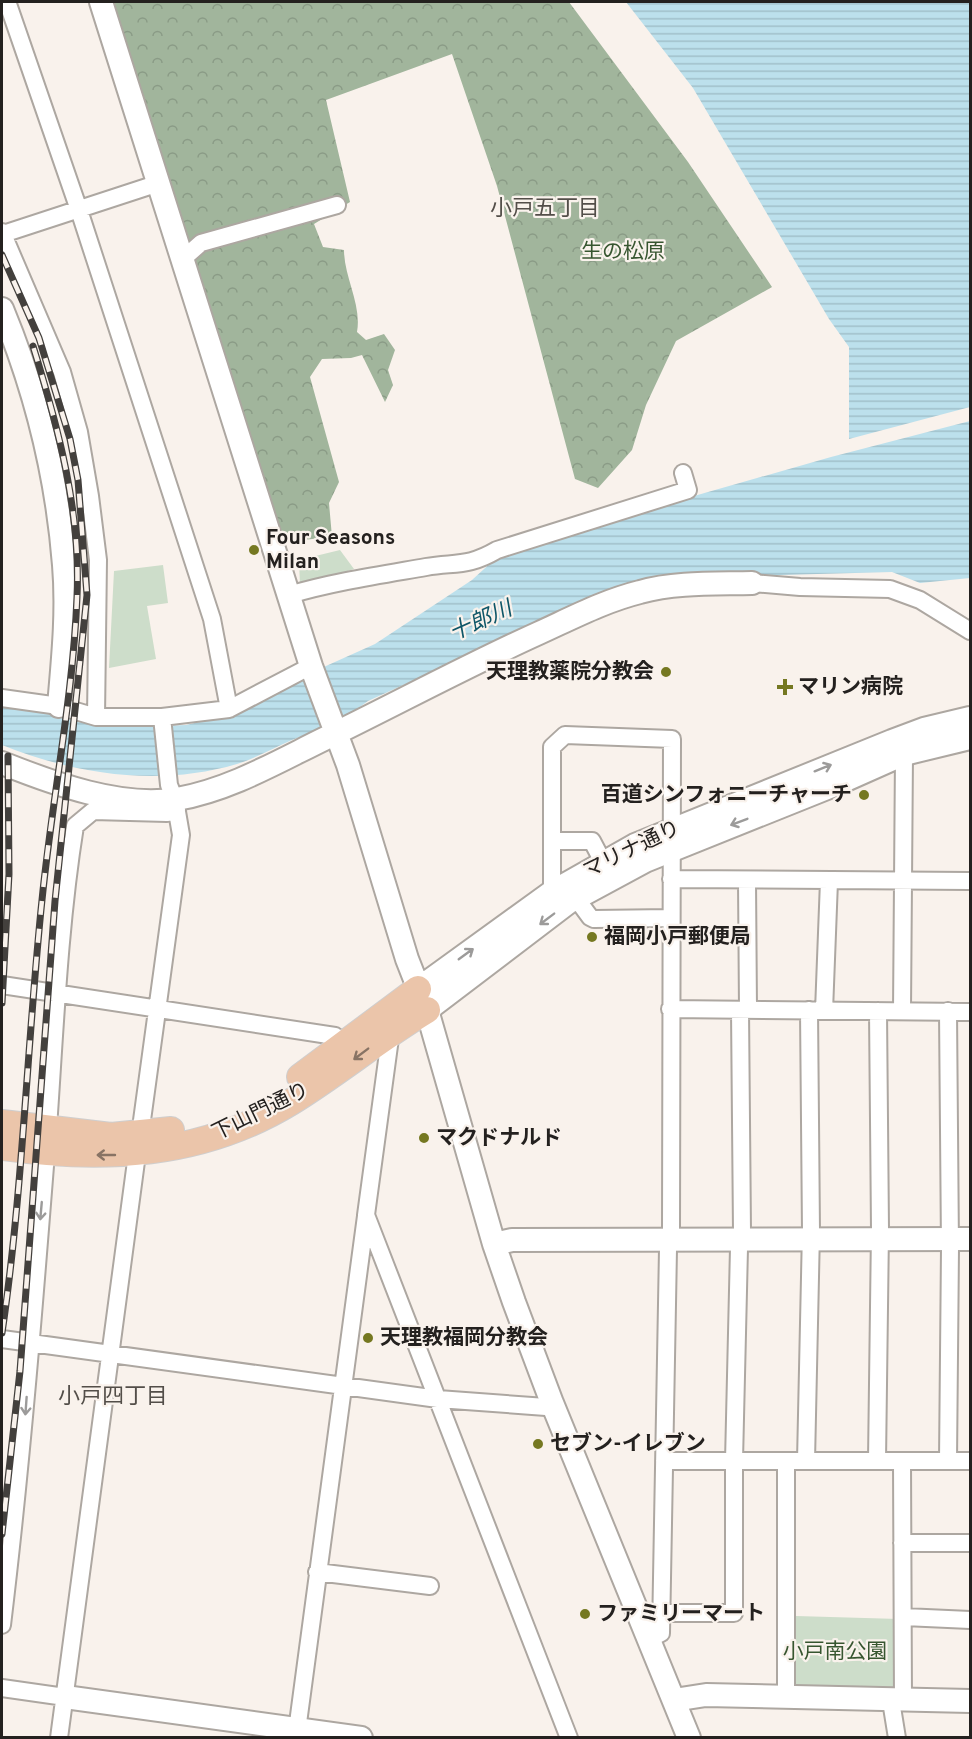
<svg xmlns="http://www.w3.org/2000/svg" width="972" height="1739" viewBox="0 0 972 1739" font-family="Overpass,'Noto Sans JP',sans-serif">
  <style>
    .green { fill: #cdddca }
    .forest { fill: url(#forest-crowns) }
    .water { fill: url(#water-rules) }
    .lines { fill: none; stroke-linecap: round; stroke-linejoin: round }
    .street-casing { stroke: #ada7a1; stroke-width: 20 }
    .secondary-casing { stroke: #ada7a1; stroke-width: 26 }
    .primary-casing { stroke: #cfcece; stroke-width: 28 }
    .street { stroke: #fff; stroke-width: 16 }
    .secondary { stroke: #fff; stroke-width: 22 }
    .primary { stroke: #ebc5aa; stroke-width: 26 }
    .rail-casing { stroke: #43403d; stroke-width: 7 }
    .rail { stroke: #f9f2ec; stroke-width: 4.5; stroke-dasharray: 14; stroke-linecap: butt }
    .oneway { stroke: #9c9b9a }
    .oneway2 { stroke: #887364 }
    .poi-dot { fill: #757821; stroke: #f9f2ec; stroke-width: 2 }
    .labels { text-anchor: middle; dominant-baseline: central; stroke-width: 4.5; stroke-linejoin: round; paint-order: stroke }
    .park-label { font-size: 21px; fill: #375630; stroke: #f9f2ec }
    .poi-label { font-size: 21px; font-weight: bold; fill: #24211f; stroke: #f9f2ec; text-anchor: start }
    .street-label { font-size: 21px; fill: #24211f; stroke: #f9f2ec }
    .neighbourhood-label { font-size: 22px; fill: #534e49; stroke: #f9f2ec }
    .water-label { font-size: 22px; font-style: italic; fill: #0e5668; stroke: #f9f2ec }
  </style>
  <defs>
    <pattern id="forest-crowns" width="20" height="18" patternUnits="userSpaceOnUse" patternTransform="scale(1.5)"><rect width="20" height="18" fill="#a1b59c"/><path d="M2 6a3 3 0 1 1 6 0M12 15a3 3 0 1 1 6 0" fill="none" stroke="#8a9b86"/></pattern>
    <pattern id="water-rules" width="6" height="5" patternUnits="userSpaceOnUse" patternTransform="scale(1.5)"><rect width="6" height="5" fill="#bce0ec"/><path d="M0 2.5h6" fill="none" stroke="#a1c0ca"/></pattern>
  </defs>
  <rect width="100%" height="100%" fill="#f9f2ec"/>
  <!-- green -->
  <path class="green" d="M 340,550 L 354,569 L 300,586 L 299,560 Z
    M 163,565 L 168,603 L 147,606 L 156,659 L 109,668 L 114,571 Z
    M 796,1616 L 899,1619 L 898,1691 L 796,1686 Z"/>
  <!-- forest -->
  <path class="forest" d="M 112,2 L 569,2 L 688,162 L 772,287 L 676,341 L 646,405 L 632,450 L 598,488 L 575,479 L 497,186 L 452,54 L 326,100 L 350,202 L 314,224 L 323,247 L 344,250 C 344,277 362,305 357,332 L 366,340 L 384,334 L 395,350 L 388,370 L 393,385 L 385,402 L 362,355 L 351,358 L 322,359 L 310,377 L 339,482 L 329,503 L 332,537 L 283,542 Z"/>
  <!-- water -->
  <path class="water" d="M 626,2 L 970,2 L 970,407 L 849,439 L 849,347 L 829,319 L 693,88 Z
    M 970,421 L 970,578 L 920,583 L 892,572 L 676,578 L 610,591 L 368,701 C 345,719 319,729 292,740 C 274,748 256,758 237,764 C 159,787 77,775 2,745 L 2,703 L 58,716 L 136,727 L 186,725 L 241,712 L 297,679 L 375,644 L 472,580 L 496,558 L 603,522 L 831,457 Z"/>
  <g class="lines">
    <!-- street casing -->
    <g class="street-casing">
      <path id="street" d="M 8,4 L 79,210 L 212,619 L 229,709
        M 2,232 L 62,372 L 79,432 L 90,496 L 98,560 L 96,717
        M 3,234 L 159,183
        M 184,258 L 201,243 L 337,205
        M 752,583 L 800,587 L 890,589 L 920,600 L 970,631
        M 289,595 C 333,582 380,575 426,567 C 456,562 468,567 497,550 L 688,490 L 683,473
        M 2,698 L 59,706 L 96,717 L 162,717 L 169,785 L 175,800 L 181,835 L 140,1135
        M 162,717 L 229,709 L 311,666
        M 552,841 L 592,841 L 603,862
        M 671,879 L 970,881
        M 747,881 L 748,1010
        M 552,892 L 552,747 L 565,735 L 672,739 L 671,1230 L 668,1249 L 661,1633 L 649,1639
        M 576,898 L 590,917 L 594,919 L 670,918
        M 2,985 L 335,1036 L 345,1044
        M 670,1009 L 970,1012
        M 824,1011 L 829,881
        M 902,1011 L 904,754
        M 391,1031 L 366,1215 L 569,1738
        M 2,1339 L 438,1399 L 546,1407 L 552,1403
        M 664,1461 L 970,1461
        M 786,1461 L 786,1697
        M 806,1461 L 811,1231 L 809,1010
        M 877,1461 L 880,1230 L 878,1011
        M 902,1461 L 903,1701
        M 948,1461 L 950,1248 L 948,1011
        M 902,1543 L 970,1543
        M 317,1572 L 430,1586
        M 661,1613 L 734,1613 L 734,1461 L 739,1248 L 742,1231 L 740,1010
        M 904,1617 L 970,1620
        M 2,1625 C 22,1460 35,1294 48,1128 C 55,1027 59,926 75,826 L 93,811 L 167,813 L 177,810
        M 2,1688 L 65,1697
        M 891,1701 L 897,1738
        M 59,1738 L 137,1154
        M 296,1738 L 366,1216"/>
    </g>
    <!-- secondary casing -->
    <g class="secondary-casing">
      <path id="secondary" d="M 101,2 L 311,666 L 348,765 L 407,959 L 427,1010 L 494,1244 L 514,1302 L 552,1403 L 689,1738
        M 2,309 C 36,391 57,476 64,565 C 68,612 63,659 59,706
        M 2,763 C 52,783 122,809 177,799 C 229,790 277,762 324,739 C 396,704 466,666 539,633 C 572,618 604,601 640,592 C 676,582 716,584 752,583
        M 418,989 L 552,892 L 635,845 L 892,741 L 924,729 L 970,718
        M 427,1010 L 569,902 L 645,861 L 832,786 L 904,754 L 970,738
        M 494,1244 L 512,1240 L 970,1239
        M 65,1697 L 361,1738
        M 674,1700 L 706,1695 L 970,1701"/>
    </g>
    <!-- primary casing -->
    <g class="primary-casing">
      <path id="primary" d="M 300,1077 L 418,989
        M 2,1123 L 111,1136 L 171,1130
        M 2,1147 C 103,1161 201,1157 291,1102 C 338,1073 380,1038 427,1010"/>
    </g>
    <!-- street -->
    <use href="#street" class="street"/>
    <!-- secondary -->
    <use href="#secondary" class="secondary"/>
    <!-- primary -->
    <use href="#primary" class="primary"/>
    <!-- rail casing -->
    <g class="rail-casing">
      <path id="rail" d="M 2,255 L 39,338 L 70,439 L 78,480 L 87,595 L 55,901 L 20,1371 L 2,1534
        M 2,1003 L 9,874 L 8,756
        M 2,1333 C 23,1190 27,1044 42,900 C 52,799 73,698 77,597 C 81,511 58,427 33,346"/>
    </g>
    <!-- rail -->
    <use href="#rail" class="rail"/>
  </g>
  <!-- one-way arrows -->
  <defs><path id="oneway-shaft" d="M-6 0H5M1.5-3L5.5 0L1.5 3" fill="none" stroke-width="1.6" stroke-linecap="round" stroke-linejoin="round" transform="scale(1.5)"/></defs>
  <g class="oneway">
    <use href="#oneway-shaft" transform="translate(823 768) rotate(-22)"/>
    <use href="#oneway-shaft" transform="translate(739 822) rotate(159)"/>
    <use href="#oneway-shaft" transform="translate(547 919) rotate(143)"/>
    <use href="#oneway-shaft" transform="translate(466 954) rotate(-36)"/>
    <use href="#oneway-shaft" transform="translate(41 1211) rotate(95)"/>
    <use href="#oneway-shaft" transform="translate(26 1406) rotate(94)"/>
  </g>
  <g class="oneway2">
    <use href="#oneway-shaft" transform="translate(361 1054) rotate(143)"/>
    <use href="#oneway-shaft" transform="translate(106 1155) rotate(-180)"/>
  </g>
  <!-- markers -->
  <g class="poi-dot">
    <circle cx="254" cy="550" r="6"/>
    <circle cx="666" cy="672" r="6"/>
    <path d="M782 678h6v6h6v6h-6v6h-6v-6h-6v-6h6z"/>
    <circle cx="864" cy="795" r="6"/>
    <circle cx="592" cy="937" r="6"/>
    <circle cx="424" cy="1138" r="6"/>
    <circle cx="368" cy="1338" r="6"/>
    <circle cx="538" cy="1444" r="6"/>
    <circle cx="585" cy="1614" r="6"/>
  </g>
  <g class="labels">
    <!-- park labels -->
    <g class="park-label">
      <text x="623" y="252">生の松原</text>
      <text x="835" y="1652">小戸南公園</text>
    </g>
    <!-- poi labels -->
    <g class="poi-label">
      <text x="266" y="538">Four Seasons<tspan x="266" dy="24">Milan</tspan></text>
      <text x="654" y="672" text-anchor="end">天理教薬院分教会</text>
      <text x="798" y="687">マリン病院</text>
      <text x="852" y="795" text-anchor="end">百道シンフォニーチャーチ</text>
      <text x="604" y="937">福岡小戸郵便局</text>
      <text x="436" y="1138">マクドナルド</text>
      <text x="380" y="1338">天理教福岡分教会</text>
      <text x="550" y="1444">セブン-イレブン</text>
      <text x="597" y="1614">ファミリーマート</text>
    </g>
    <!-- street labels -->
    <g class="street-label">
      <text transform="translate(632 850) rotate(-26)">マリナ通り</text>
      <text transform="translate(261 1112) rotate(-26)">下山門通り</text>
    </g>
    <!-- neighbourhood labels -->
    <g class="neighbourhood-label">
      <text x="545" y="209">小戸五丁目</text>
      <text x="113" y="1397">小戸四丁目</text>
    </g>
    <!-- water labels -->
    <g class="water-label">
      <text transform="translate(481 622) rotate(-24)">十郎川</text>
    </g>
  </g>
  <!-- border -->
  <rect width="972" height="1739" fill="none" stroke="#24211f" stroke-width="6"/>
</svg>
